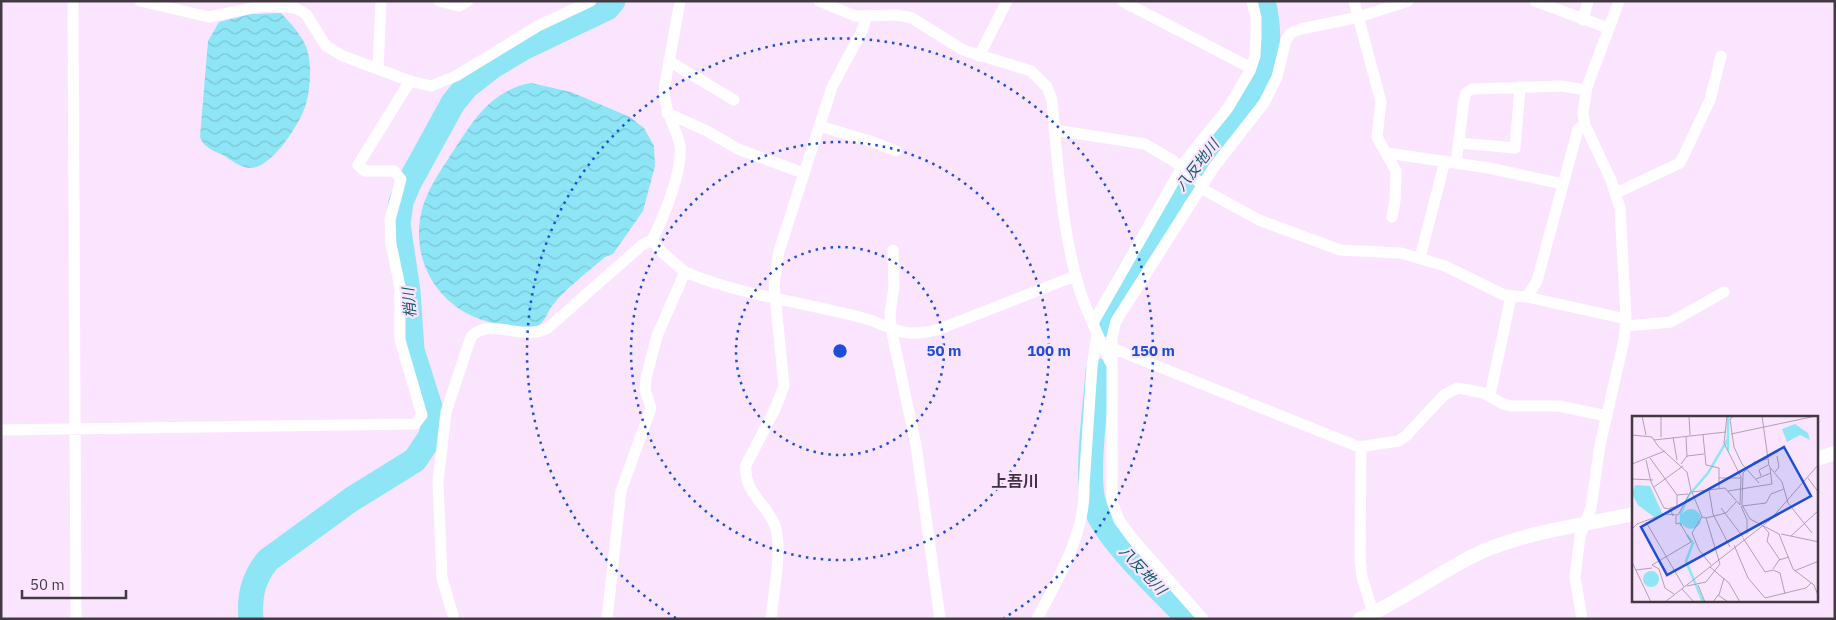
<svg xmlns="http://www.w3.org/2000/svg" width="1836" height="620" viewBox="0 0 1836 620" font-family="'IBM Plex Sans','Noto Sans JP',sans-serif">
  <style>
    .water { fill: url(#water-waves) }
    .lines { fill: none; stroke-linecap: round; stroke-linejoin: round }
    .river { stroke: #8de5f6; stroke-width: 25 }
    .minor { stroke: #fff; stroke-width: 11 }
    .tertiary { stroke: #fff; stroke-width: 14 }
    .ring { fill: none; stroke: #1d4ed8; stroke-width: 2.5; stroke-dasharray: 2.5 5 }
    .labels { text-anchor: middle; dominant-baseline: central; stroke-width: 4.5; stroke-linejoin: round; paint-order: stroke }
    .water-label { font-size: 15px; font-style: italic; fill: #125d69; stroke: #fbe5fe }
    .quarter-label { font-size: 16px; font-weight: bold; fill: #433245; stroke: #fbe5fe }
    .inset-river { fill: none; stroke: #8de5f6; stroke-width: 2.5 }
    .inset-road { fill: none; stroke: #b1a0b3; stroke-width: 1 }
    .view { fill: #1d4ed8; fill-opacity: 0.15; stroke: #1d4ed8; stroke-width: 2.5 }
    .inset-edge { fill: none; stroke: #423943; stroke-width: 2.5 }
    .centre { fill: #1d4ed8; stroke: #fbe5fe; stroke-width: 2.5 }
    .ring-label { font-size: 15px; text-anchor: middle; font-weight: bold; fill: #1d4ed8; stroke: #fbe5fe; stroke-width: 4.5; stroke-linejoin: round; paint-order: stroke }
  </style>
  <defs>
    <pattern id="water-waves" width="16" height="10" patternUnits="userSpaceOnUse" patternTransform="scale(1.25)"><rect width="16" height="10" fill="#8de5f6"/><path d="M0 5q4-4 8 0t8 0" fill="none" stroke="#7bc5d4"/></pattern>
  </defs>
  <rect width="100%" height="100%" fill="#fbe5fe"/>
  <!-- water -->
  <path class="water" d="M 281,13 C 293,26 307,40 309,58 C 311,72 310,90 306,104 C 301,122 272,168 251,168 C 241,168 231,160 223,155 C 214,151 203,147 200,137 L 208,41 L 219,22 L 251,14 Z
    M 531,83 L 571,92 L 630,117 L 644,128 L 654,146 L 655,166 L 643,211 L 613,254 L 605,257 C 588,272 566,288 552,306 C 546,314 545,324 533,328 C 520,331 489,323 477,318 C 431,300 408,250 424,203 C 431,183 443,167 454,150 C 474,119 492,90 531,83 Z"/>
  <g class="lines">
    <!-- river -->
    <path class="river" d="M 1102,325 L 1124,283 L 1175,194 L 1255,91 C 1269,61 1271,33 1263,1
      M 1098,371 C 1096,403 1085,477 1094,504 C 1106,540 1162,590 1189,619
      M 251,619 C 249,596 253,578 268,560 L 352,499 L 415,460 L 431,436 L 433,426 L 431,410 L 412,350 L 408,291 L 398,224 L 401,202 L 409,183 L 453,103 L 466,87 L 493,66 L 523,48 L 607,8 L 613,1"/>
    <!-- minor -->
    <path class="minor" d="M 73,1 L 76,619
      M 140,1 L 209,17 L 262,6 L 295,8 L 306,14 L 326,46 L 343,56 L 410,81 L 431,86 L 456,76 L 538,26 L 591,1
      M 439,1 L 459,6 L 468,1
      M 819,1 L 855,16 L 897,15 L 912,18 L 963,50 L 1031,71 L 1047,87 L 1052,100 C 1057,159 1061,219 1076,277 C 1083,306 1098,334 1110,362
      M 1122,1 L 1251,68
      M 1354,1 L 1381,102 L 1377,137 L 1396,171 L 1395,201 L 1392,217
      M 1535,1 L 1608,28
      M 1583,20 L 1588,1
      M 979,56 L 1007,1
      M 669,61 L 734,100
      M 378,69 L 381,1
      M 667,113 L 707,131 L 738,149 L 803,173
      M 819,126 L 873,142 L 896,151
      M 1054,130 L 1145,144 L 1172,160 L 1197,180 L 1206,191 L 1259,220 L 1340,250 L 1401,253 L 1445,266 L 1504,295 L 1527,297 L 1537,281 L 1578,129 L 1585,125
      M 1459,143 L 1515,148 L 1520,87
      M 1387,153 L 1489,168 L 1563,184
      M 1456,163 L 1464,100 L 1466,93 L 1472,89 L 1561,86 L 1586,90
      M 1616,193 L 1680,163 L 1710,100 L 1721,56
      M 893,250 L 894,287 L 890,314 L 891,328 L 916,445 L 940,619
      M 1420,258 L 1445,161
      M 685,272 C 742,296 804,302 863,318 C 876,321 889,329 903,332 C 913,335 926,332 937,330 L 1075,276
      M 1527,297 L 1626,319
      M 1093,323 L 1186,160 L 1228,108 L 1250,71 L 1255,56 L 1256,36 L 1256,18 L 1252,1
      M 1626,326 L 1671,322 L 1724,292
      M 1112,348 L 1359,447 L 1398,441 L 1406,436 L 1444,395 L 1458,388 L 1484,393 L 1501,403 L 1511,406 L 1559,406 L 1607,416
      M 1490,395 L 1511,297
      M 1,430 L 415,424 L 422,415 L 400,340 L 400,287 L 391,244 L 390,220 L 401,179 L 394,171 L 365,171 L 358,165 L 410,81
      M 1361,446 L 1360,560 L 1362,577 L 1373,613
      M 454,619 L 442,578 L 438,482 L 446,412 L 471,337 C 490,316 521,342 548,328 L 642,245 L 652,240
      M 607,619 L 621,491 L 651,408 L 645,390 L 646,378 L 657,336 L 685,272 L 662,252 L 652,240 C 663,219 686,164 679,141 C 673,123 665,110 664,90 L 680,1
      M 771,619 C 773,596 783,546 775,526 C 767,503 743,493 746,465 L 775,409 L 784,386 L 774,285 L 779,251 L 832,87 L 862,31 L 867,16
      M 1037,619 C 1058,579 1086,532 1084,486 L 1092,367 L 1097,334
      M 1203,619 L 1132,538 L 1119,520 L 1112,501 L 1112,337 L 1116,321 L 1214,167 L 1264,103 L 1277,77 L 1286,40 L 1291,33 L 1301,29 L 1359,17 L 1408,1
      M 1582,619 L 1575,577 L 1580,536 L 1591,508 L 1600,445 L 1624,340 L 1626,319 L 1620,208 L 1611,180 L 1585,125 L 1583,113 L 1587,87 L 1619,1"/>
    <!-- tertiary -->
    <path class="tertiary" d="M 1817,459 L 1835,453
      M 1360,619 C 1405,600 1443,568 1488,549 C 1534,531 1586,524 1634,514"/>
  </g>
  <!-- distance rings -->
  <g class="ring">
    <circle cx="840" cy="351" r="104"/>
    <circle cx="840" cy="351" r="209"/>
    <path d="M676 618A313 313 0 1 1 1004 618"/>
  </g>
  <g class="labels">
    <!-- water labels -->
    <g class="water-label">
      <text transform="translate(1197 165) rotate(-52)">八反地川</text>
      <text transform="translate(409 303) rotate(-95)">梢川</text>
      <text transform="translate(1143 570) rotate(47)">八反地川</text>
    </g>
    <!-- quarter labels -->
    <g class="quarter-label">
      <text x="1015" y="481">上吾川</text>
    </g>
  </g>
  <!-- overview -->
  <g transform="translate(1632 416)">
    <rect width="186" height="186" fill="#fbe5fe"/>
    <path d="M 163,8 L 176,17 L 178,24 L 168,19 L 155,26 L 150,13 ZM 3,69 L 18,70 L 31,99 L 22,101 L 6,89 L 0,78 ZM49 103a10 10 0 1 1 20 0a10 10 0 1 1-20 0ZM11 163a8 8 0 1 1 16 0a8 8 0 1 1-16 0Z" fill="#8de5f6"/>
    <path class="inset-river" d="M 96,1 L 96,35M 49,110 L 49,97 L 57,79 L 76,57 L 96,23M 55,119 L 61,127 L 54,145 L 71,186"/>
    <path class="inset-road" d="M 10,0 L 14,19M 29,0 L 29,21M 57,0 L 58,19M 95,0 L 92,27 L 109,61 L 108,89M 102,0 L 98,3 L 102,31 L 110,48 L 127,67M 130,0 L 137,50 L 150,66 L 156,87 L 180,117M 99,18 L 184,0M 0,19 L 20,21 L 26,30 L 55,56 L 59,75 L 46,99 L 32,98 L 5,108 L 0,113M 71,19 L 74,49 L 87,52 L 87,73M 54,20 L 55,41M 41,21 L 45,44M 22,24 L 94,16M 18,42 L 45,79 L 56,78M 135,43 L 122,46 L 111,57 L 110,89 L 118,103 L 147,118 L 161,153 L 182,169 L 187,182M 14,44 L 19,66 L 32,92 L 38,93M 0,48 L 33,35M 49,48 L 55,40 L 72,38M 143,56 L 147,51 L 145,40M 129,60 L 127,54 L 136,49M 87,62 L 109,62M 176,62 L 187,77M 0,63 L 21,64M 124,63 L 139,57M 22,71 L 51,50M 77,74 L 81,98 L 98,131M 96,75 L 140,68 L 138,52M 60,76 L 93,72 L 108,89M 109,90 L 115,104 L 115,118M 110,90 L 134,87 L 139,78 L 152,73M 89,92 L 111,121M 41,100 L 38,92 L 45,90 L 45,79M 70,101 L 60,117 L 67,134 L 79,149M 74,102 L 94,97 L 104,86M 14,106 L 52,171M 130,109 L 137,117 L 135,125 L 148,144M 149,118 L 187,126M 159,120 L 187,94M 111,122 L 133,156 L 141,154 L 148,157 L 153,178M 102,129 L 116,162 L 133,182M 0,130 L 0,147M 0,146 L 19,186M 78,151 L 97,167 L 108,186M 141,153 L 147,144 L 157,141M 4,154 L 20,152M 162,155 L 187,145M 66,169 L 73,186M 55,170 L 74,166 L 88,148 L 74,102 L 70,101 L 60,76M 50,173 L 62,186M 42,178 L 33,172 L 27,153 L 20,149 L 59,126 L 48,107 L 44,108 L 44,100M 87,179 L 92,162M 133,182 L 174,172 L 179,167M 33,186 L 138,104 L 187,48M 81,186 L 86,179 L 96,186"/>
    <path class="view" d="M 152,31 L 179,80 L 35,159 L 9,111 Z"/>
    <rect width="186" height="186" class="inset-edge"/>
  </g>
  <circle cx="840" cy="351" r="8" class="centre"/>
  <g class="ring-label">
    <text x="944" y="356">50 m</text>
    <text x="1049" y="356">100 m</text>
    <text x="1153" y="356">150 m</text>
  </g>
  <!-- border -->
  <rect width="1836" height="620" fill="none" stroke="#423943" stroke-width="5"/>
  <!-- scale -->
  <path d="M22 590v8h104v-8" fill="none" stroke="#423943" stroke-width="2.5"/>
  <text x="30" y="590" font-size="15" fill="#423943" stroke="#fbe5fe" stroke-width="4" paint-order="stroke">50 m</text>
</svg>
